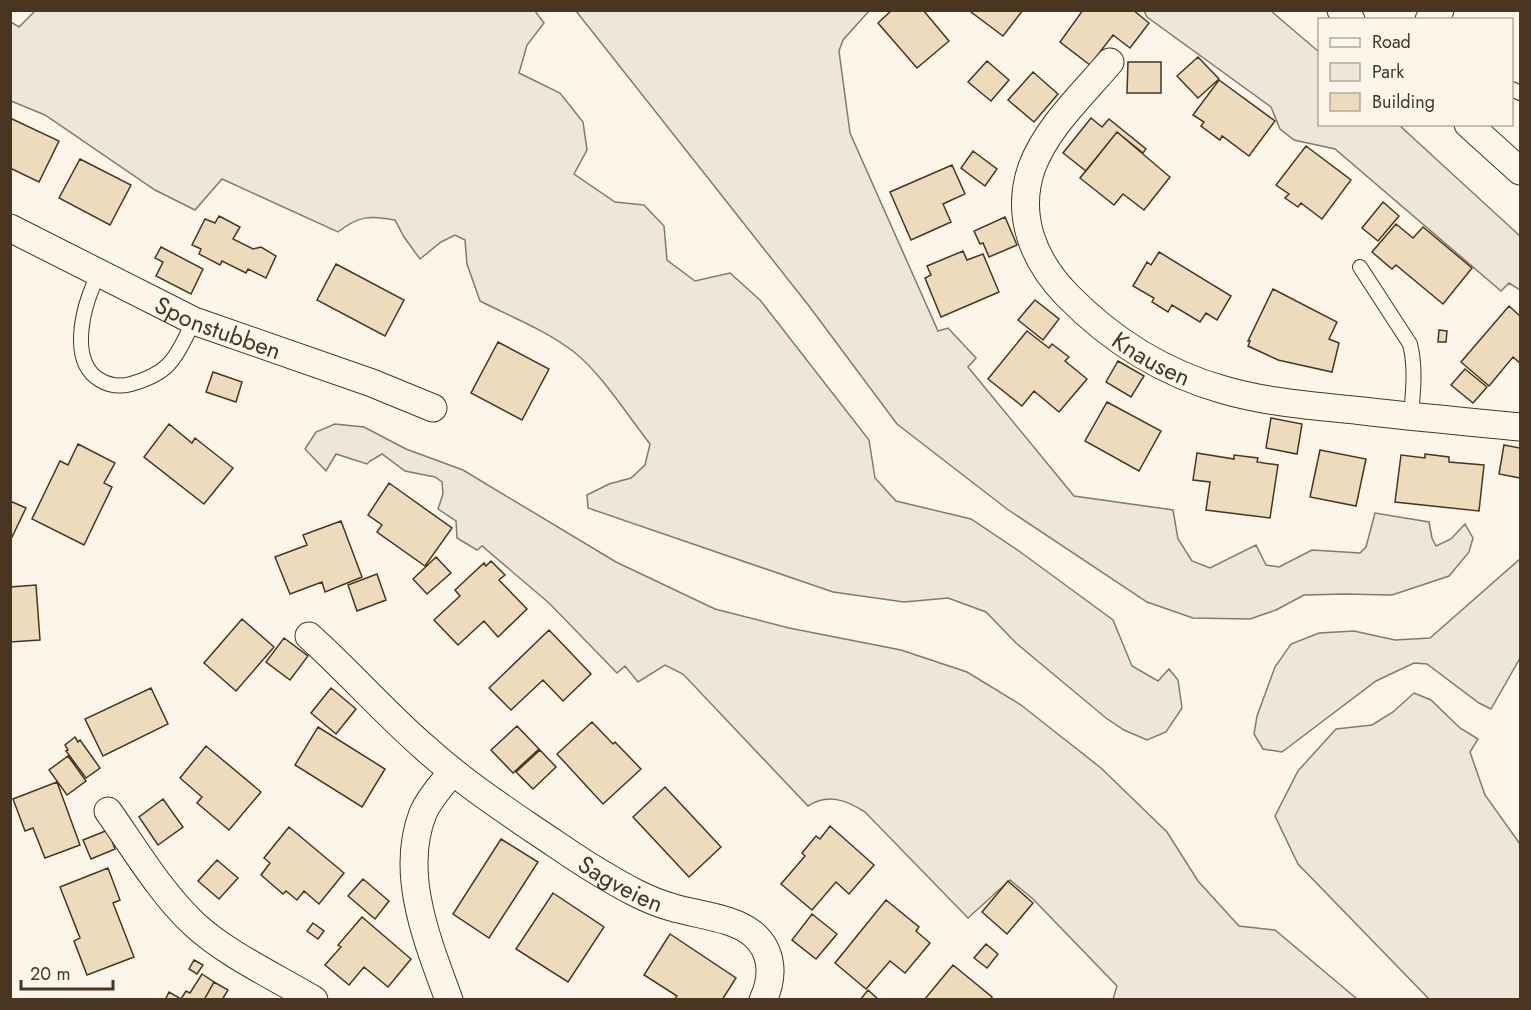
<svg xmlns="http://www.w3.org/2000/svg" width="1531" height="1010" viewBox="0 0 1531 1010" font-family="Jost,sans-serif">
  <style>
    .green { fill: #ede6d9; stroke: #887966; stroke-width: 1.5 }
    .building { fill: #ecdcbc; stroke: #4a3520; stroke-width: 1.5 }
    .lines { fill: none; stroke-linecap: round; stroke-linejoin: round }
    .service-casing { stroke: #4a3520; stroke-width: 16 }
    .minor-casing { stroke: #4a3520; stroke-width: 29 }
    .service { stroke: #fbf6e9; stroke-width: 14 }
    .minor { stroke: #fbf6e9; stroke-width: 27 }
    .labels { text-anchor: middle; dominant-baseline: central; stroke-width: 4.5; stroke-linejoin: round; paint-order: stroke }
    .street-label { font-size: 24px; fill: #4a3520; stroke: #fbf6e9 }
  </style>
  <rect width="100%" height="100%" fill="#fbf6e9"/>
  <!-- green -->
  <path class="green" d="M 35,11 L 535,11 L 544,23 L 527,45 L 519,73 L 560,93 L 583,122 L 587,150 L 574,174 L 615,202 L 644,205 L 664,226 L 667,260 L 695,281 L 730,273 L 760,300 L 869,440 L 875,478 L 896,501 L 971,519 L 1019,551 L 1113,620 L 1132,666 L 1158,681 L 1169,669 L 1178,680 L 1182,708 L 1166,732 L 1147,740 L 1124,730 L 1106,718 L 1016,643 L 986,612 L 948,598 L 904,602 L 833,592 L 588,508 L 587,495 L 609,484 L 631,478 L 645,465 L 650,444 C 628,416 601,373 574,352 C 546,330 511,317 480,301 L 467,264 L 465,240 L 455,235 L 441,242 L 420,259 L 404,237 L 395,220 C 370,215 358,216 338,232 L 222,179 L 195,210 L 155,190 L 45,115 L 11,101 L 11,22 L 19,27 Z
    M 576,11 L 869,11 L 843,40 L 839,51 L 850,133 L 938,331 L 948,328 L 976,358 L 968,367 L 1074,496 L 1173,510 L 1178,539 L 1192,561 L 1210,568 L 1256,545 L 1266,565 L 1279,567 L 1312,550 L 1360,553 L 1366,547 L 1375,513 L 1429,522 L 1432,538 L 1436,546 L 1451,539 L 1465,524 L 1473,538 L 1469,552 L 1449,576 L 1392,595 L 1344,594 L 1304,595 L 1276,610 L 1250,619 L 1193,618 L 1147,602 L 1007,509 L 897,424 L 809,306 Z
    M 1144,11 L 1271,11 L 1319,52 L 1320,124 L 1399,125 L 1520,236 L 1520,290 L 1509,283 L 1501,291 L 1335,149 L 1294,140 L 1280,129 L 1271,107 L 1147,17 Z
    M 335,424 L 364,427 L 406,449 L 463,470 L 616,562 L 715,609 L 789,628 L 901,650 L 967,672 L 1021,705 L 1101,768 L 1167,832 L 1198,881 L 1239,926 L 1275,930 L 1357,999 L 1113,999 L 1117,986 L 1033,899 L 1010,880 L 968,918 L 865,812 C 846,800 828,793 808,806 L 683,674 L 665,665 L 638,682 L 625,666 L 617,673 L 549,603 L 482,546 L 477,550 L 457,538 L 456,521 L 438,509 L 443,494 L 442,482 L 435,477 L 405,471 L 382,454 L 370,461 L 367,464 L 336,454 L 326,471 L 305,449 L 316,432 Z
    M 1520,559 L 1520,658 L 1491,709 L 1479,703 L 1427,664 L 1414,663 L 1376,681 L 1282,752 L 1263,749 L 1254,734 L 1257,716 L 1275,667 L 1291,644 L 1319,633 L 1354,631 L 1395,640 L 1430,638 Z
    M 1414,693 L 1431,700 L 1460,728 L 1478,739 L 1470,752 L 1485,795 L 1520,844 L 1520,999 L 1429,999 L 1298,864 L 1275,816 L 1298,771 L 1336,729 L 1372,725 L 1393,712 Z"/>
  <!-- building -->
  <path class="building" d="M 892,10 L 923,10 L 949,41 L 917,68 L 878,23 Z
    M 972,10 L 1023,10 L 1003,36 L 971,12 Z
    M 1083,10 L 1133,10 L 1149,23 L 1130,48 L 1113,35 L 1090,65 L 1060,42 Z
    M 1198,57 L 1219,79 L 1198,98 L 1177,76 Z
    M 987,61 L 1009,80 L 991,101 L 968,82 Z
    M 1128,62 L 1161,62 L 1161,93 L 1127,93 Z
    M 1033,72 L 1058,94 L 1034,122 L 1008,100 Z
    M 1219,80 L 1275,121 L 1249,156 L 1222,136 L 1220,140 L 1201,126 L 1204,122 L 1193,115 Z
    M 10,118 L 59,141 L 39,182 L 10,168 Z
    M 1091,118 L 1102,127 L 1109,119 L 1146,149 L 1143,153 L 1117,132 L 1086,171 L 1063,153 Z
    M 1117,132 L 1170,177 L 1144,210 L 1123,194 L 1114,205 L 1080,178 Z
    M 1306,146 L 1351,180 L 1322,219 L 1301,203 L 1298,207 L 1285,198 L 1289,194 L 1276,185 Z
    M 973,151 L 997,169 L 985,186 L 961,168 Z
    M 80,159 L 131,185 L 110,225 L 59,198 Z
    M 952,165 L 965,194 L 943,204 L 951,222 L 911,240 L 890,192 Z
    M 1383,202 L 1399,216 L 1378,241 L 1362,228 Z
    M 219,216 L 240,227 L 233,239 L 253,249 L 261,247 L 276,256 L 266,278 L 248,269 L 246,273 L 222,261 L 220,265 L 199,254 L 201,249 L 192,245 L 205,219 L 215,223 Z
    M 1005,217 L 1017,245 L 989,257 L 983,243 L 980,244 L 974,231 Z
    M 1396,224 L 1413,238 L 1423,227 L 1472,268 L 1443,304 L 1396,265 L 1392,269 L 1372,252 Z
    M 161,247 L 203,269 L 191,294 L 156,276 L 163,262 L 155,258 Z
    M 963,251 L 967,260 L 983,254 L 999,292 L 941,317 L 925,278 L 931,275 L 927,266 Z
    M 1159,252 L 1231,296 L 1217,320 L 1206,313 L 1200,322 L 1172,305 L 1168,312 L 1152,302 L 1154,298 L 1133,286 L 1147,262 L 1151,265 Z
    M 336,264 L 404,300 L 385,336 L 317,300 Z
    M 1273,289 L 1337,322 L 1329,339 L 1339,343 L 1332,372 L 1278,360 L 1248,346 L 1250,341 L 1248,341 Z
    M 1035,300 L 1059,319 L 1043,340 L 1018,320 Z
    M 1509,306 L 1520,316 L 1520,363 L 1513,357 L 1489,386 L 1461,362 Z
    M 1439,330 L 1447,331 L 1446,342 L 1438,342 Z
    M 1027,331 L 1049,348 L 1052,344 L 1069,357 L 1065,361 L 1087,379 L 1059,412 L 1034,391 L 1022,406 L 988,379 Z
    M 498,342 L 549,369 L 522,420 L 471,393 Z
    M 1118,361 L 1144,376 L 1131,397 L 1106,382 Z
    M 1465,369 L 1487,387 L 1473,403 L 1451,385 Z
    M 213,372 L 242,382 L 236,402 L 206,392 Z
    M 1107,402 L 1161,431 L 1139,471 L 1085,441 Z
    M 1271,418 L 1302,424 L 1297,454 L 1266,448 Z
    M 169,424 L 192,443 L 195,438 L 233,468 L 204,504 L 144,457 Z
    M 78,444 L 115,463 L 104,483 L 112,487 L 84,545 L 32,519 L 60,461 L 68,465 Z
    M 1504,445 L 1520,448 L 1520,478 L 1499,474 Z
    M 1320,450 L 1366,459 L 1356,506 L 1310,497 Z
    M 1197,453 L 1234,459 L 1234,455 L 1258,458 L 1257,462 L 1278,465 L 1270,518 L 1206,510 L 1210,482 L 1193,480 Z
    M 1425,454 L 1449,457 L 1449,462 L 1484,465 L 1479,511 L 1395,502 L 1401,455 L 1425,458 Z
    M 389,483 L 452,528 L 425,566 L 377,532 L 382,525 L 368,515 Z
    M 10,501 L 26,508 L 12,537 L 10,536 Z
    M 341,521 L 362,577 L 325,592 L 322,582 L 290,594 L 275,557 L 307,545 L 303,535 Z
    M 436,557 L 451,573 L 427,594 L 413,579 Z
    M 491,561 L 505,575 L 499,580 L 527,609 L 498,637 L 484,621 L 458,645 L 434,620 L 460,596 L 455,590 L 484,563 L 486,566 Z
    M 377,574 L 386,600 L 357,611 L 348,585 Z
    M 36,585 L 40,640 L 10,642 L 10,587 Z
    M 242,619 L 274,647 L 236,691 L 204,663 Z
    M 549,630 L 591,674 L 563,701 L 543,680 L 511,710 L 489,688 Z
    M 284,638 L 308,656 L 290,680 L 266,662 Z
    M 151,688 L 168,724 L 103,756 L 85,719 Z
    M 331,688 L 356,709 L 336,734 L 311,713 Z
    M 592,722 L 613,744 L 615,742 L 641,769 L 603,804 L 557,754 Z
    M 517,726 L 539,749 L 513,773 L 491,750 Z
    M 318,727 L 385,769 L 362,807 L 295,765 Z
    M 75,737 L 78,742 L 80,740 L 100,768 L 86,778 L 66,751 L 68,750 L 65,745 Z
    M 206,746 L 261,792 L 229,830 L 197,803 L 202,797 L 180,778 Z
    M 540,750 L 556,767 L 533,789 L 516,772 Z
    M 68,756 L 86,781 L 67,795 L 49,770 Z
    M 57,782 L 80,845 L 45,858 L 33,828 L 25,831 L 13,799 Z
    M 665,787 L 721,847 L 689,877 L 633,817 Z
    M 163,799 L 183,827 L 158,845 L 139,817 Z
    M 830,826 L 874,865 L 849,894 L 836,882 L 812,910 L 781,884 L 805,856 L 802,853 L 816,836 L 820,839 Z
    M 289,827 L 344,873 L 319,904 L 304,891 L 297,900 L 286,891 L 283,894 L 261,875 L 270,863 L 264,858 Z
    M 108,830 L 115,849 L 91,859 L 83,840 Z
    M 501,839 L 538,862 L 489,938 L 453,914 Z
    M 217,860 L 238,878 L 219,899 L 198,881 Z
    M 108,868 L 120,900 L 113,903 L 134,957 L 87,975 L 74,941 L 80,938 L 60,887 Z
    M 363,879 L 389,901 L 375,919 L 348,896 Z
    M 1008,881 L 1033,903 L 1007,934 L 982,912 Z
    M 553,893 L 604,927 L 568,982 L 516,949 Z
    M 886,900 L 919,927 L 916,931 L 930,943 L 905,973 L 890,961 L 866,989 L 835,963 Z
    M 812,914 L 837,934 L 816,959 L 792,940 Z
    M 362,917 L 411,959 L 388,987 L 364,967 L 349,985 L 325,965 L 341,947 L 338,945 Z
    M 313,923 L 324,931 L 318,939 L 307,931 Z
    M 670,934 L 736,978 L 722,1000 L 674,1000 L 677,996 L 644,975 Z
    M 986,944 L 998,954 L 987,968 L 974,958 Z
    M 194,960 L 203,965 L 197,974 L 189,969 Z
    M 953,965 L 992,997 L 990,1000 L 924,1000 Z
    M 202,974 L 214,982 L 204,1000 L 165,1000 L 169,992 L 181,999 L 186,991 L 190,993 Z
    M 214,982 L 228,990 L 222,1000 L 204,1000 Z
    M 868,990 L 879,1000 L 860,1000 Z"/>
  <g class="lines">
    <!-- service casing -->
    <g class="service-casing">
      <path id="service" d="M 1512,89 L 1520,93
        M 1360,267 L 1410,344 C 1416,368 1413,392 1411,416
        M 99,274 C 84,300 67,361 100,380 C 110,386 120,387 131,384 C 145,380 158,375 168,365 C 180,353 186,335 194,321"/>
    </g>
    <!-- minor casing -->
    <g class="minor-casing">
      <g id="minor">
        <path d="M 1341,10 L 1351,20"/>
        <path d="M 1429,20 L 1440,10"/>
        <path id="s1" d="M 1110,62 C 1083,94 1047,127 1032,167 C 1015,215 1033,260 1067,295 C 1110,339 1163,373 1224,390 C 1269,403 1316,406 1363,411 C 1415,417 1468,422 1520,427"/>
        <path d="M 1468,124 L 1520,171"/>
        <path id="s2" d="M 10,228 L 194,321 L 372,383 L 433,408"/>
        <path id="s3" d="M 309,636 C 349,672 384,712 424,747 C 458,778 495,803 533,829 C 556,844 578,860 602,874 C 624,887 646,900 671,907 C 696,915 733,917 753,934 C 773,951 774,977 763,1000"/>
        <path d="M 108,811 C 135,849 160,892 194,924 C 226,954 276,977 314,1000"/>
        <path d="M 449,1000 C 428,942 399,874 423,813 C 430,797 442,785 452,772"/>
      </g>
    </g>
    <!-- service -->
    <use href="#service" class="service"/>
    <!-- minor -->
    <use href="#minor" class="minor"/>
  </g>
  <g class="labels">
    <!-- street labels -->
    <g class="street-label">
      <text stroke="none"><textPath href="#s2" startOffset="231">Sponstubben</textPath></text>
      <text stroke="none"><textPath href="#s1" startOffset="378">Knausen</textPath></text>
      <text stroke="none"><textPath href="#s3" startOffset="400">Sagveien</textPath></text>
    </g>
  </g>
  <!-- border -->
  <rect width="1531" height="1010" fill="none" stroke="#4a3520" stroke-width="24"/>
  <!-- legend -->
  <rect x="1318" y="18" width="195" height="108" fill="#fbf6e9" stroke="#b4a999" stroke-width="1.5"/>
  <rect x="1330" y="38" width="30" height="9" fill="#fbf6e9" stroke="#b4a999" stroke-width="1.5"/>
  <text x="1372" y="48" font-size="18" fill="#4a3520">Road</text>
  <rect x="1330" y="63" width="30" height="18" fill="#ede6d9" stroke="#b4a999" stroke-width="1.5"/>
  <text x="1372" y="78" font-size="18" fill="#4a3520">Park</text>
  <rect x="1330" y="93" width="30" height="18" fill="#ecdcbc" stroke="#b4a999" stroke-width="1.5"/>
  <text x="1372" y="108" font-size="18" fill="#4a3520">Building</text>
  <!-- scale -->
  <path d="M21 980v9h92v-9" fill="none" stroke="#4a3520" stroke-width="3"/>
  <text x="30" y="980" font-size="18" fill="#4a3520" stroke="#fbf6e9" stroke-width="4.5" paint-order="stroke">20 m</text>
</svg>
